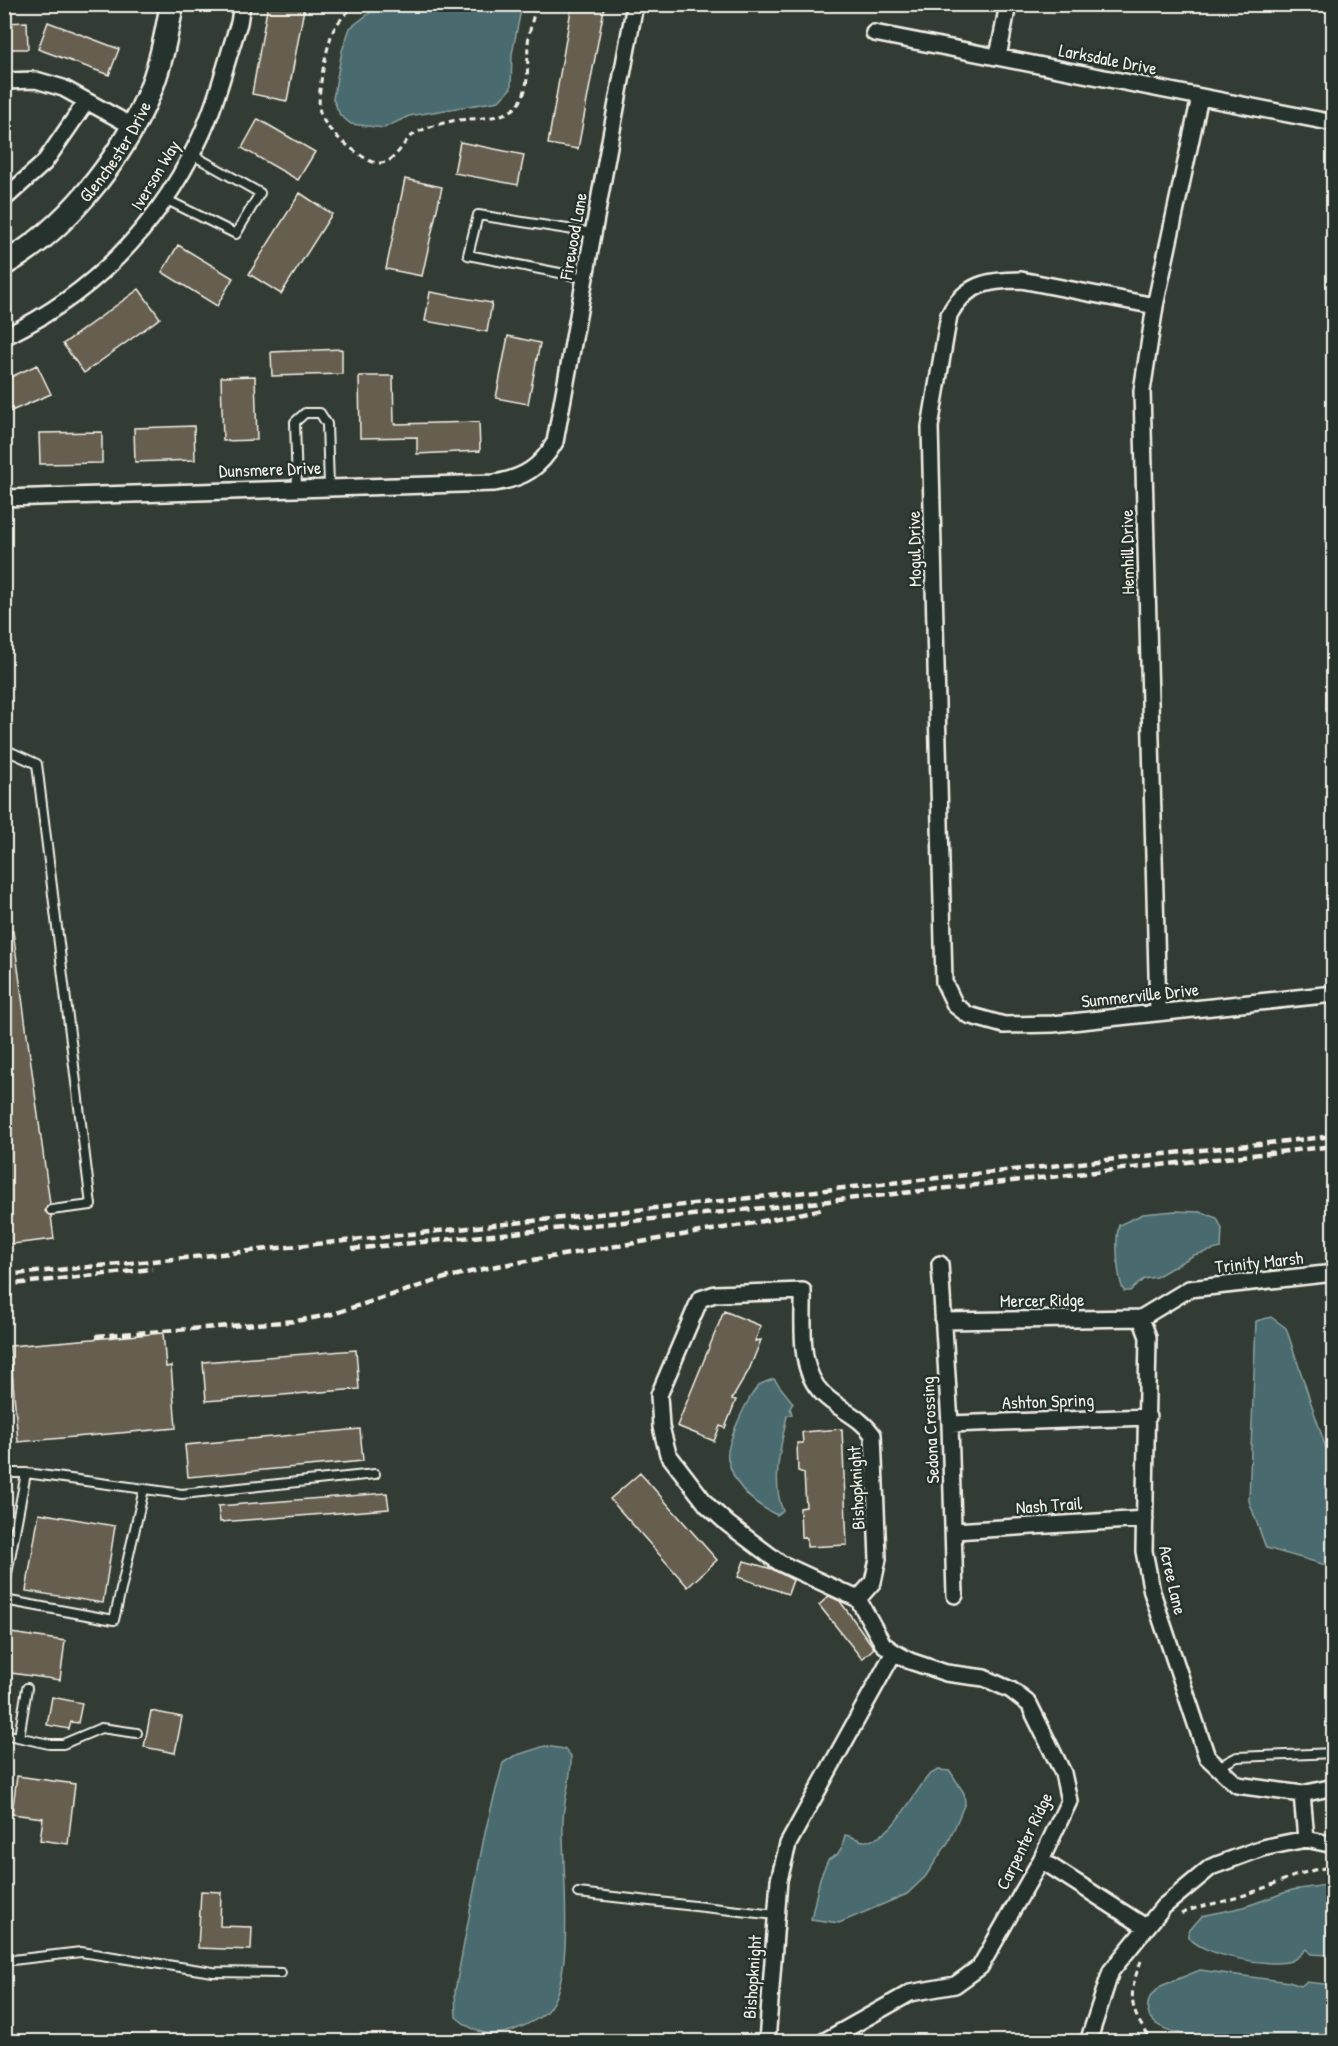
<svg xmlns="http://www.w3.org/2000/svg" width="1338" height="2046" viewBox="0 0 1338 2046" font-family="'Patrick Hand',sans-serif">
  <style>
    .water { fill: #486b6e; stroke: #8da19f; stroke-width: 1.5 }
    .building { fill: #665f4f; stroke: #f4f1e8; stroke-width: 1.5 }
    .lines { fill: none; stroke-linecap: round; stroke-linejoin: round }
    .lane-casing { stroke: #f4f1e8; stroke-width: 12 }
    .street-casing { stroke: #f4f1e8; stroke-width: 20 }
    .secondary-casing { stroke: #f4f1e8; stroke-width: 27 }
    .path { stroke: #f4f1e8; stroke-width: 3; stroke-dasharray: 6 4.5; stroke-linecap: butt }
    .lane { stroke: #26332d; stroke-width: 8 }
    .street { stroke: #26332d; stroke-width: 15 }
    .secondary { stroke: #26332d; stroke-width: 22 }
    .rail { stroke: #f4f1e8; stroke-width: 4.5; stroke-dasharray: 9 4.5; stroke-linecap: butt }
    .labels { text-anchor: middle; dominant-baseline: central; stroke-width: 5; stroke-linejoin: round; paint-order: stroke }
    .street-label { font-size: 18px; fill: #f4f1e8; stroke: #26332d }
  </style>
  <rect width="100%" height="100%" fill="#333c34"/>
  <filter id="ink" filterUnits="userSpaceOnUse"><feTurbulence type="fractalNoise" baseFrequency=".0167" numOctaves="2"/><feDisplacementMap in="SourceGraphic" scale="12" xChannelSelector="R" yChannelSelector="G"/><feConvolveMatrix kernelMatrix="1 2 1 2 8 2 1 2 1" color-interpolation-filters="sRGB"/></filter>
  <g filter="url(#ink)">
    <!-- water -->
    <path class="water" d="M 380,5 L 522,5 L 512,54 L 511,88 L 499,101 L 409,116 L 384,128 L 351,124 L 340,115 L 333,99 L 342,51 L 350,28 Z
      M 1175,1211 L 1200,1212 L 1217,1218 L 1222,1229 L 1221,1248 L 1194,1255 L 1156,1277 L 1144,1279 L 1130,1291 L 1124,1291 C 1117,1279 1115,1239 1119,1225 L 1143,1214 Z
      M 1271,1317 L 1286,1328 L 1333,1469 L 1333,1567 L 1266,1548 L 1249,1501 L 1256,1321 Z
      M 774,1379 L 793,1403 L 790,1408 L 792,1414 L 787,1416 C 781,1445 771,1483 783,1511 L 777,1515 C 753,1504 734,1486 728,1459 C 725,1446 749,1392 761,1384 C 765,1382 770,1380 774,1379 Z
      M 545,1746 L 565,1749 L 571,1756 C 572,1778 564,1797 563,1819 C 561,1863 578,1979 546,2012 C 538,2020 524,2026 514,2030 C 491,2038 474,2033 456,2017 L 455,1991 L 485,1832 L 503,1763 L 514,1756 Z
      M 938,1770 L 950,1771 L 964,1793 L 965,1803 L 949,1841 L 925,1877 L 907,1894 L 839,1923 L 811,1919 L 820,1878 L 828,1860 L 837,1855 L 842,1847 L 845,1835 C 852,1836 858,1840 863,1841 C 890,1844 914,1792 929,1775 Z
      M 1333,1884 L 1333,1951 L 1330,1955 L 1311,1954 L 1306,1949 C 1302,1953 1297,1959 1291,1961 C 1271,1968 1200,1955 1189,1937 L 1189,1931 L 1202,1916 L 1244,1907 L 1292,1890 Z
      M 1200,1970 L 1289,1982 L 1301,1986 L 1306,1982 L 1333,1985 L 1333,2039 C 1312,2040 1290,2037 1269,2037 C 1241,2037 1130,2046 1150,1997 L 1161,1986 Z"/>
    <!-- building -->
    <path class="building" d="M 268,4 L 304,9 L 287,101 L 252,94 Z
      M 572,4 L 605,4 L 578,149 L 548,144 Z
      M 27,22 L 28,49 L 4,49 L 4,23 Z
      M 48,22 L 119,49 L 109,75 L 38,49 Z
      M 258,119 L 315,152 L 298,180 L 242,148 Z
      M 460,142 L 524,155 L 518,185 L 454,173 Z
      M 405,179 L 442,187 L 422,276 L 386,269 Z
      M 300,193 L 332,214 L 281,294 L 249,274 Z
      M 178,245 L 233,278 L 217,306 L 162,272 Z
      M 139,289 L 160,318 L 84,373 L 63,344 Z
      M 430,292 L 492,303 L 487,332 L 425,321 Z
      M 508,336 L 540,343 L 528,404 L 496,398 Z
      M 342,349 L 342,374 L 272,376 L 271,352 Z
      M 37,365 L 51,394 L 4,414 L 4,380 Z
      M 255,376 L 257,440 L 223,441 L 221,377 Z
      M 359,376 L 393,376 L 394,424 L 479,422 L 480,451 L 417,454 L 417,437 L 360,438 Z
      M 194,426 L 195,460 L 135,462 L 134,428 Z
      M 102,432 L 102,463 L 40,464 L 39,433 Z
      M 13,931 L 50,1204 L 45,1211 L 51,1216 L 54,1239 L 4,1245 L 4,932 Z
      M 724,1311 L 761,1326 L 755,1341 L 761,1340 L 749,1370 L 732,1399 L 736,1400 L 725,1428 L 720,1426 L 714,1441 L 677,1426 Z
      M 163,1333 L 166,1367 L 171,1366 L 176,1428 L 18,1442 L 10,1346 Z
      M 356,1350 L 359,1389 L 206,1401 L 203,1362 Z
      M 360,1429 L 363,1461 L 188,1477 L 185,1445 Z
      M 842,1429 L 847,1545 L 807,1547 L 807,1538 L 801,1537 L 800,1508 L 806,1507 L 804,1473 L 798,1471 L 797,1443 L 803,1443 L 802,1432 Z
      M 640,1473 L 717,1560 L 688,1587 L 610,1499 Z
      M 387,1493 L 389,1509 L 220,1522 L 218,1506 Z
      M 39,1513 L 115,1526 L 103,1603 L 26,1591 Z
      M 744,1561 L 772,1569 L 793,1580 L 788,1594 L 738,1577 Z
      M 829,1596 L 840,1601 L 874,1648 L 862,1659 L 819,1605 Z
      M 4,1632 L 65,1641 L 60,1680 L 4,1672 Z
      M 52,1697 L 82,1703 L 78,1723 L 71,1722 L 69,1729 L 47,1725 Z
      M 151,1711 L 182,1717 L 175,1753 L 144,1747 Z
      M 17,1776 L 75,1784 L 68,1844 L 40,1840 L 43,1818 L 12,1814 Z
      M 201,1891 L 221,1892 L 220,1926 L 252,1927 L 251,1950 L 198,1948 Z"/>
    <g class="lines">
      <!-- lane casing -->
      <g class="lane-casing">
        <path id="lane" d="M 165,199 L 236,234 L 260,193 L 191,154
          M 585,278 L 468,255 L 478,215 L 593,233
          M 297,488 L 295,422 L 305,413 L 320,413 L 327,424 L 329,486
          M 4,749 L 37,764 L 91,1205 L 51,1210
          M 4,1473 L 26,1473 L 182,1494 L 375,1474
          M 4,1590 L 26,1473
          M 4,1600 L 114,1620 L 144,1489
          M 4,1734 L 49,1744 L 63,1744 L 101,1728 L 137,1733
          M 19,1737 L 27,1688
          M 1218,1767 L 1237,1757 L 1334,1753
          M 578,1893 L 776,1915
          M 4,1961 L 81,1952 L 213,1972 L 281,1973"/>
      </g>
      <!-- street casing -->
      <g class="street-casing">
        <path id="street" d="M 874,33 L 1334,123
          M 998,57 L 1008,4
          M 4,81 L 36,80 L 63,88 L 132,126
          M 4,199 L 44,163 L 86,102
          M 1155,306 L 1021,280 C 988,280 965,284 949,315 L 930,427 L 944,982 L 955,1005 L 968,1015 L 1004,1025 L 1053,1024 L 1334,994
          M 4,337 C 93,294 157,228 199,140 C 217,103 226,61 239,23 L 242,4
          M 4,498 L 494,483 C 524,478 540,468 555,442 L 635,4
          M 1158,1012 L 1142,391 L 1155,306 L 1200,97
          M 940,1264 L 950,1424 L 955,1595
          M 943,1321 L 1141,1318
          M 950,1424 L 1148,1417
          M 955,1531 L 1145,1519
          M 1302,1794 L 1237,1785 L 1207,1757 L 1152,1592 L 1144,1551 L 1148,1337 L 1141,1318 L 1189,1289 L 1334,1273
          M 1306,1839 L 1302,1794 L 1334,1787
          M 1041,1860 L 1144,1926
          M 767,2042 L 779,1880 L 788,1844 L 894,1652
          M 823,2042 L 910,1993 L 955,1985 L 980,1967 L 1041,1860 L 1069,1801 L 1063,1773 L 1029,1704 L 1011,1690 L 984,1678 L 946,1673 L 910,1661 L 894,1652 L 883,1644 L 858,1599 L 780,1563 L 728,1524 L 707,1505 L 668,1454 L 661,1427 L 659,1395 L 700,1299 L 715,1294 L 803,1291 C 804,1324 797,1369 823,1394 C 839,1410 860,1416 873,1435 L 878,1559 L 873,1582 L 858,1599
          M 1088,2042 L 1111,1971 L 1163,1907 L 1211,1867 L 1262,1848 L 1306,1839 L 1334,1845"/>
      </g>
      <!-- secondary casing -->
      <g class="secondary-casing">
        <g id="secondary">
          <path id="s1" d="M 4,264 C 66,229 119,162 147,98 C 160,69 166,36 172,4"/>
        </g>
      </g>
      <!-- path -->
      <path class="path" d="M 357,4 C 347,12 339,20 333,31 C 327,45 316,97 320,112 C 325,128 339,139 352,149 C 360,154 370,164 380,163 C 396,163 402,142 413,135 C 424,128 439,124 452,121 C 471,117 508,122 520,102 C 530,86 527,63 528,44 C 529,31 533,17 537,4
        M 1181,1914 C 1199,1905 1217,1904 1235,1898 C 1268,1889 1300,1869 1334,1867
        M 1141,1961 C 1131,1987 1127,2005 1144,2029 C 1148,2035 1150,2039 1158,2042"/>
      <!-- lane -->
      <use href="#lane" class="lane"/>
      <!-- street -->
      <use href="#street" class="street"/>
      <!-- secondary -->
      <use href="#secondary" class="secondary"/>
      <!-- rail -->
      <path class="rail" d="M 352,1249 L 783,1206 L 1334,1146
        M 4,1275 L 184,1258 L 1334,1136
        M 4,1285 L 152,1269
        M 96,1336 L 296,1321 L 329,1315 L 445,1278 L 491,1267 L 748,1224 L 823,1209"/>
    </g>
  </g>
  <g class="labels">
    <!-- street labels -->
    <g class="street-label">
      <text transform="translate(1108 59) rotate(11)">Larksdale Drive</text>
      <text stroke="none"><textPath href="#s1" startOffset="160">Glenchester Drive</textPath></text>
      <text transform="translate(155 175) rotate(-59)">Iverson Way</text>
      <text transform="translate(573 236) rotate(-80)">Firewood Lane</text>
      <text transform="translate(270 469) rotate(-2)">Dunsmere Drive</text>
      <text transform="translate(914 549) rotate(-91)">Mogul Drive</text>
      <text transform="translate(1127 552) rotate(-91)">Hemhill Drive</text>
      <text transform="translate(1140 995) rotate(-6)">Summerville Drive</text>
      <text transform="translate(1259 1262) rotate(-6)">Trinity Marsh</text>
      <text transform="translate(1042 1300) rotate(-1)">Mercer Ridge</text>
      <text transform="translate(1048 1401) rotate(-2)">Ashton Spring</text>
      <text transform="translate(930 1430) rotate(-93)">Sedona Crossing</text>
      <text transform="translate(856 1488) rotate(-93)">Bishopknight</text>
      <text transform="translate(1049 1505) rotate(-4)">Nash Trail</text>
      <text transform="translate(1173 1580) rotate(77)">Acree Lane</text>
      <text transform="translate(1024 1841) rotate(-64)">Carpenter Ridge</text>
      <text transform="translate(752 1977) rotate(-86)">Bishopknight</text>
    </g>
  </g>
  <!-- margin -->
  <rect width="1338" height="2046" fill="none" stroke="#26332d" stroke-width="24"/>
  <rect x="12" y="12" width="1314" height="2022" fill="none" stroke="#f4f1e8" stroke-width="2" filter="url(#ink)"/>
</svg>
